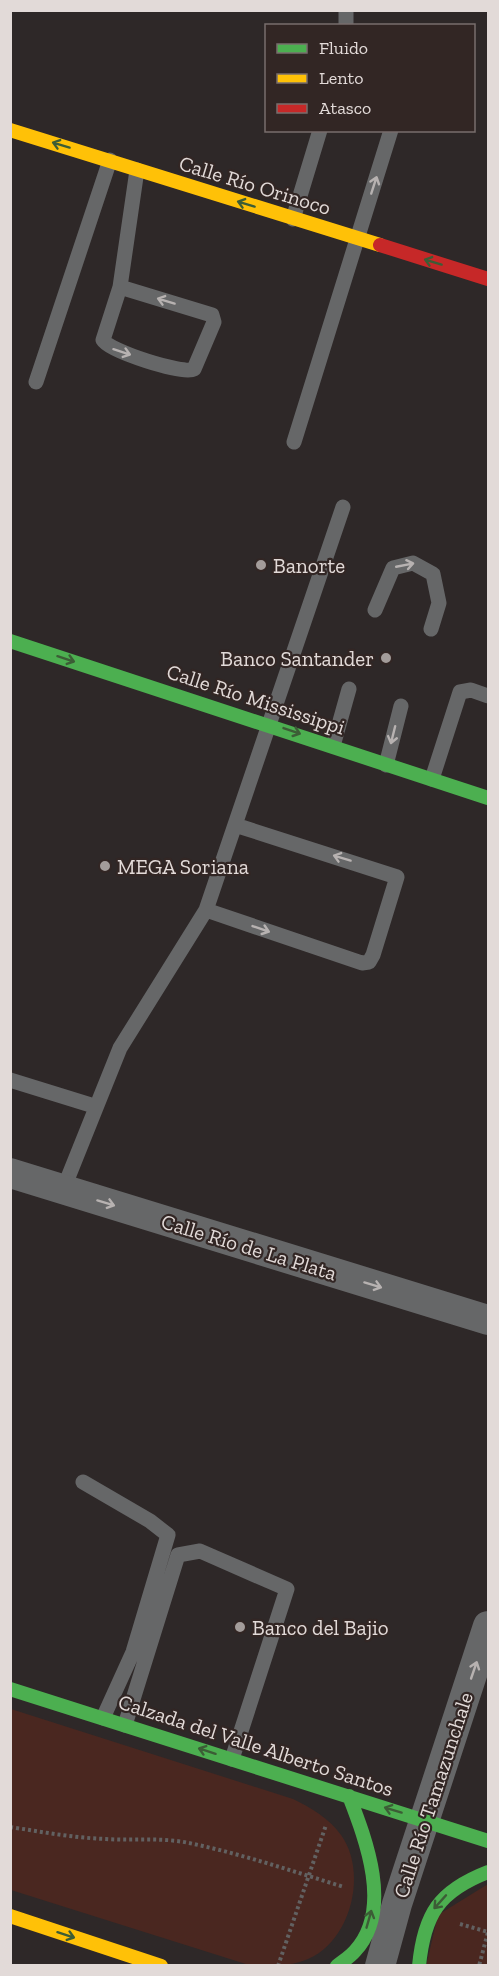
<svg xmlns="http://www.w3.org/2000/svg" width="499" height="1976" viewBox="0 0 499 1976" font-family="'Zilla Slab',serif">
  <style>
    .green { fill: #4a2720 }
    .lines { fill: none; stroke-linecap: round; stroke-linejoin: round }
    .path { stroke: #626161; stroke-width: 4; stroke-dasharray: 3 3; stroke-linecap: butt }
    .lane { stroke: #666768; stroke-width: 15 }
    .street { stroke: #666768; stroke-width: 30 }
    .fast { stroke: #4caf50; stroke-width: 14 }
    .slow { stroke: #ffc107; stroke-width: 14 }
    .jam { stroke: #c62828; stroke-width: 14 }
    .oneway { stroke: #3c5d36 }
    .oneway2 { stroke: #b7b2b1 }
    .poi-dot { fill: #a39c9a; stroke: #322624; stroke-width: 2 }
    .labels { text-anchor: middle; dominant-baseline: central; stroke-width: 4.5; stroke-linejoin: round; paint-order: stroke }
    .street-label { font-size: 21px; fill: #e2dad8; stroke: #322624 }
    .poi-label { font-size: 21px; fill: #e2dad8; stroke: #322624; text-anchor: start }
  </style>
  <rect width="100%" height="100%" fill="#2e2828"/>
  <!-- green -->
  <path class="green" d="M 11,1709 L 293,1799 C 310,1807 330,1819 341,1835 C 368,1872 351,1941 308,1959 C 290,1967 268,1966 249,1965 L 11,1890 Z
    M 488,1884 L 488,1965 L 426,1966 L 438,1915 Z"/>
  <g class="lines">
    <!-- path -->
    <path class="path" d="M 10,1827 C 43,1832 74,1838 106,1839 C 134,1841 161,1837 189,1843 C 242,1854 292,1871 344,1887
      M 460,1924 L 488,1932 L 479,1966
      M 278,1966 L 326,1825"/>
    <!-- lane -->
    <path class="lane" d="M 346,10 L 346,26
      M 293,219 L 320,130
      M 120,287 L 212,315 L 214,322 L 194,369 C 183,375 109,351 103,340 L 120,287 L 137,170
      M 36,382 L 110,160
      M 294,442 L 391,130
      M 375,610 L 393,568 L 413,563 L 433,574 L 439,603 L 431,629
      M 333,746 L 349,689
      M 386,765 L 401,706
      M 432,779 L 460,692 L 471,690 L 488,696
      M 206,910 L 362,963 L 369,962 L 373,955 L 397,877 L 235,825
      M 10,1080 L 94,1106
      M 63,1190 L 120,1048 L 206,910 L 343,507
      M 83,1482 L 150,1521 L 168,1535 L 133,1652 L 103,1718
      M 125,1725 L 178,1555 L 200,1551 L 287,1589 L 232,1759"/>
    <!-- street -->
    <path class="street" d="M 10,1173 L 488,1320
      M 380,1966 L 397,1904 L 488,1626"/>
    <!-- fast -->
    <path class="fast" d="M 10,641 L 488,798
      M 10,1689 L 488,1841
      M 337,1966 C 343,1961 350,1957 355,1951 C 393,1910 366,1840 349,1796
      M 419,1966 C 424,1914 439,1891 488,1872"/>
    <!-- slow -->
    <path class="slow" d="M 10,130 L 380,245
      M 10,1916 L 161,1966"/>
    <!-- jam -->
    <path class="jam" d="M 380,245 L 488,279"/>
  </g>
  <!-- one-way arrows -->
  <defs><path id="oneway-shaft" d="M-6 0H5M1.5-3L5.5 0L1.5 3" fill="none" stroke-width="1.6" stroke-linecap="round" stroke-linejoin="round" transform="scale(1.5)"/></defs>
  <g class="oneway">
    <use href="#oneway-shaft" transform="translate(61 145) rotate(-163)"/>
    <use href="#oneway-shaft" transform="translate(246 204) rotate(-163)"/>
    <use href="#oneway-shaft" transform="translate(433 262) rotate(-163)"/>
    <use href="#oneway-shaft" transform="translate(66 659) rotate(18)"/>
    <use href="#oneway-shaft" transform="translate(292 731) rotate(19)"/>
    <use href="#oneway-shaft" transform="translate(207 1751) rotate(-162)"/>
    <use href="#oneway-shaft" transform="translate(393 1810) rotate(-163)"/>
    <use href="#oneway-shaft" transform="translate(440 1902) rotate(132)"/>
    <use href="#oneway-shaft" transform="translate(369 1919) rotate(-74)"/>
    <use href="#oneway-shaft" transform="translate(66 1935) rotate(18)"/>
  </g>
  <g class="oneway2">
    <use href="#oneway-shaft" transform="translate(374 185) rotate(-72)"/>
    <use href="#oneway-shaft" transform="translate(166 301) rotate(-163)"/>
    <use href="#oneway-shaft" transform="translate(122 352) rotate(18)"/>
    <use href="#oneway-shaft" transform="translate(405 565) rotate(-11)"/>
    <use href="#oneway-shaft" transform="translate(393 735) rotate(104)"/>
    <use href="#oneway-shaft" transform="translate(342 858) rotate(-163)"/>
    <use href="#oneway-shaft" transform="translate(261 929) rotate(19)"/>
    <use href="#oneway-shaft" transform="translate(106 1203) rotate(17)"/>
    <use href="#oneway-shaft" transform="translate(373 1285) rotate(17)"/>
    <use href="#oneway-shaft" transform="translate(474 1670) rotate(-71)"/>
  </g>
  <!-- markers -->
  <g class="poi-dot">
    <circle cx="261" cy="565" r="6"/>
    <circle cx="386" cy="658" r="6"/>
    <circle cx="105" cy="866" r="6"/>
    <circle cx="240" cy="1627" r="6"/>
  </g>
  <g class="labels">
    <!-- street labels -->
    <g class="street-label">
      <text transform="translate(255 185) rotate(17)">Calle Río Orinoco</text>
      <text transform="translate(256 699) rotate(18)">Calle Río Mississippi</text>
      <text transform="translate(249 1247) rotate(17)">Calle Río de La Plata</text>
      <text transform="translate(256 1745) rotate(18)">Calzada del Valle Alberto Santos</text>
      <text transform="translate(433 1795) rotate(-72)">Calle Río Tamazunchale</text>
    </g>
    <!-- poi labels -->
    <g class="poi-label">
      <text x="273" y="565">Banorte</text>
      <text x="374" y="658" text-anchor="end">Banco Santander</text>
      <text x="117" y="866">MEGA Soriana</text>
      <text x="252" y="1627">Banco del Bajio</text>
    </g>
  </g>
  <!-- border -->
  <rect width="499" height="1976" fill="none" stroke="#e2dad8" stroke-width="24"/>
  <!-- legend -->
  <rect x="265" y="24" width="210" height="108" fill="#322624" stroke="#786e6c" stroke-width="1.5"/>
  <rect x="277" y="44" width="30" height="9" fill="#4caf50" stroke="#786e6c" stroke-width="1.5"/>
  <text x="319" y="54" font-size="18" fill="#e2dad8">Fluido</text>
  <rect x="277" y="74" width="30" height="9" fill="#ffc107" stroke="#786e6c" stroke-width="1.5"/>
  <text x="319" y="84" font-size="18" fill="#e2dad8">Lento</text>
  <rect x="277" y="104" width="30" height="9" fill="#c62828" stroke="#786e6c" stroke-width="1.5"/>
  <text x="319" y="114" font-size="18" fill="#e2dad8">Atasco</text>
</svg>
